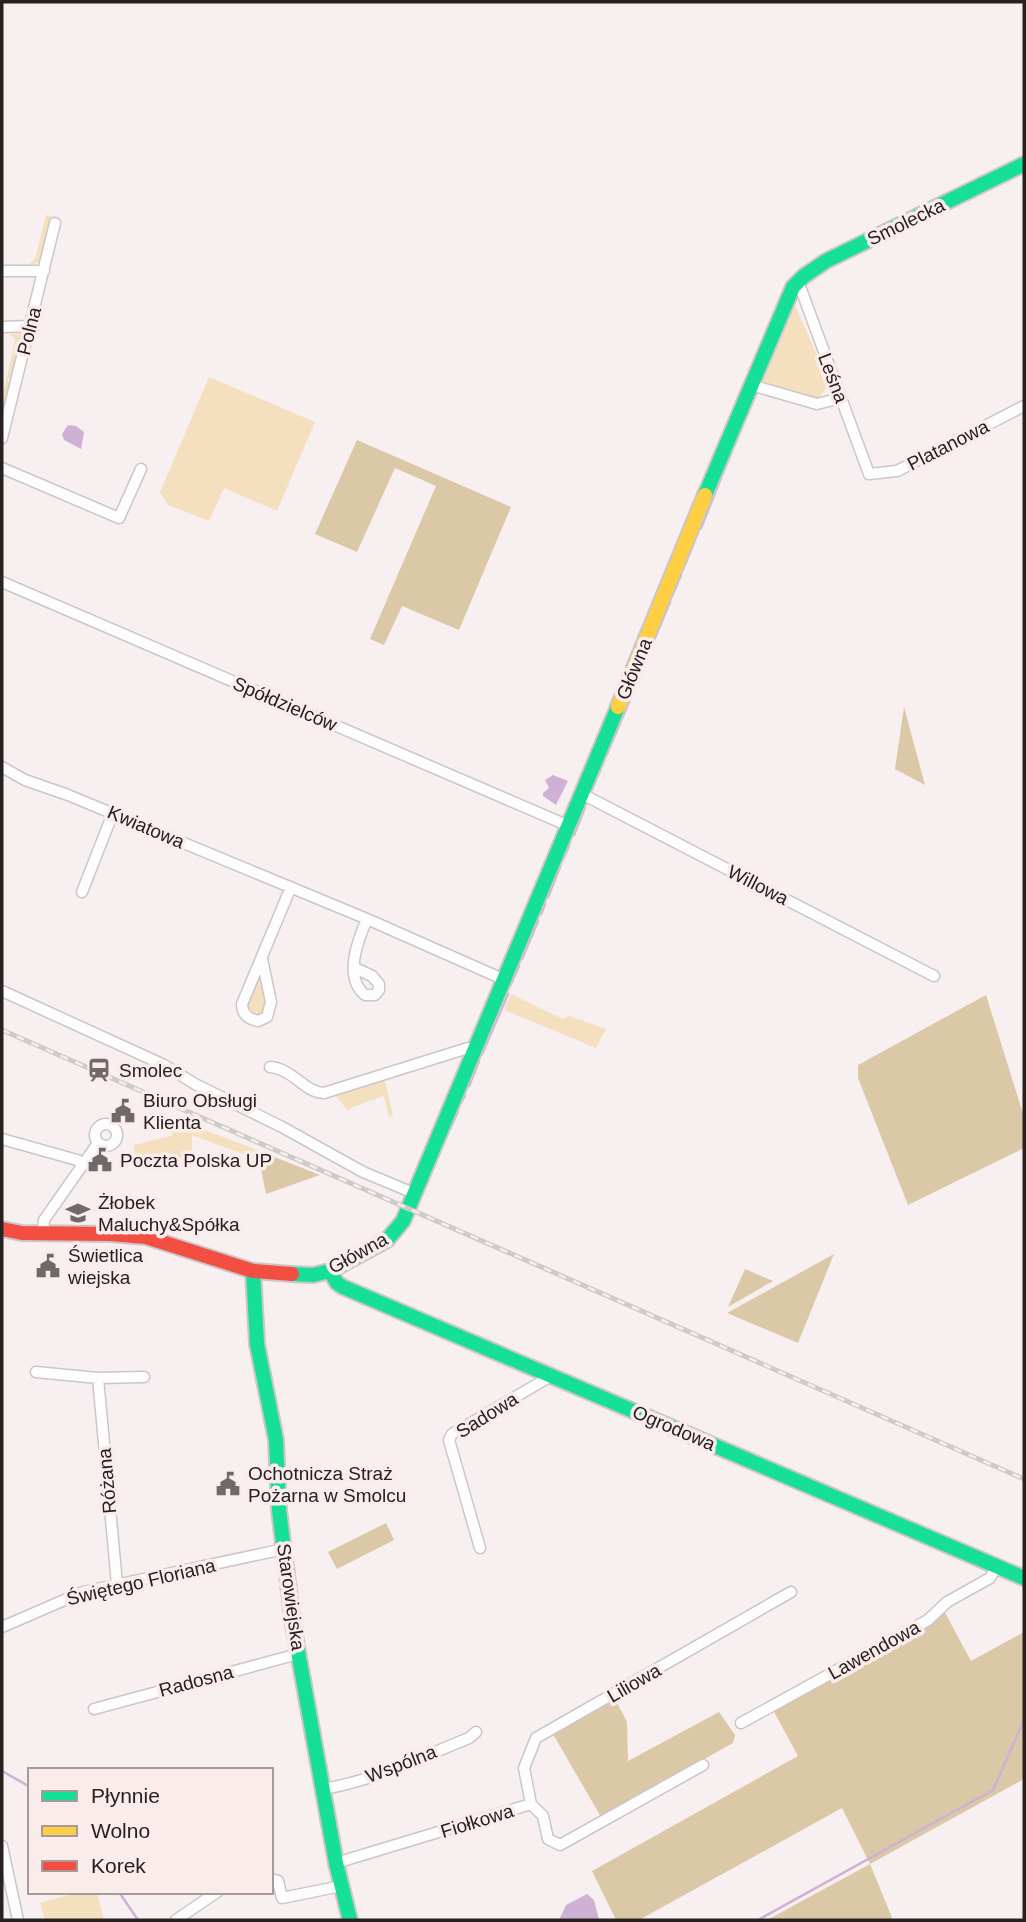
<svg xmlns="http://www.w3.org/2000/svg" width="1026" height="1922" viewBox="0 0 1026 1922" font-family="Helvetica,sans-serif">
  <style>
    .green { fill: #f4e0bf }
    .forest { fill: #dbc8a7 }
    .water { fill: #cfb1d6 }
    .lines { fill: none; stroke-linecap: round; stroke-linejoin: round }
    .stream { stroke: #cfb1d6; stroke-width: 2.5 }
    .street-casing { stroke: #ccc6c6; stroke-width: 13 }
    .fast-casing { stroke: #ccc6c6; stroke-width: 18 }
    .slow-casing { stroke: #ccc6c6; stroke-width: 18 }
    .jam-casing { stroke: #ccc6c6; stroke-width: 18 }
    .street { stroke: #fefdfd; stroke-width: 10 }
    .fast { stroke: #16e098; stroke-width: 14 }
    .slow { stroke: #ffcf43; stroke-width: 14 }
    .jam { stroke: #f24e42; stroke-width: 14 }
    .rail-casing { stroke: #cdcaca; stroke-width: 5 }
    .rail { stroke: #fbecec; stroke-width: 2.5; stroke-dasharray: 8; stroke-linecap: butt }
    .labels { text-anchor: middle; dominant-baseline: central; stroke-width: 7; stroke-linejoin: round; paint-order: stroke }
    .street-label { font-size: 19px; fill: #272121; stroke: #fbecec }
    .poi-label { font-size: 19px; fill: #272121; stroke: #fbecec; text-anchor: start }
  </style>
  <rect width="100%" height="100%" fill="#f8f0f0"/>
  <!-- green -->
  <path class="green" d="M 46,215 L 54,217 C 50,235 50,266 27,265 L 35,259 Z
    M 795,305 L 821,364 L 827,386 L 820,397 L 806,397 L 761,385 Z
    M 24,333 L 13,379 L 8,378 L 8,382 L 12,383 L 2,418 L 2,399 L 15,340 L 10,334 Z
    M 209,377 L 315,422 L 277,511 L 224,488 L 209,521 L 168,505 L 160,492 Z
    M 257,975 L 262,976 L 268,1008 L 259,1018 L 247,1011 L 246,1002 Z
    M 511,994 L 563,1019 L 570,1016 L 606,1029 L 596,1048 L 504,1010 Z
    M 384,1076 L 393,1116 L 389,1117 L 384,1096 L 353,1107 L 348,1111 L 335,1095 Z
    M 179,1120 L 262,1152 L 259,1160 L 192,1135 L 192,1156 L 135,1164 L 134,1145 L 171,1136 Z
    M 78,1892 L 97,1892 L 104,1920 L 45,1920 L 40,1903 Z"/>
  <!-- forest -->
  <path class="forest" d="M 357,440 L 511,507 L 459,630 L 402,606 L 384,645 L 370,639 L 436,486 L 395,468 L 357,552 L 315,534 Z
    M 904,707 L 925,785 L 895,769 Z
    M 986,995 L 1024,1117 L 1024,1148 L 908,1205 L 858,1078 L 858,1065 Z
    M 262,1152 L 320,1175 L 266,1194 L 259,1160 Z
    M 834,1254 L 798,1343 L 727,1313 Z
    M 745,1269 L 773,1281 L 728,1307 Z
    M 386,1523 L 394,1540 L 337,1569 L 328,1552 Z
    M 943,1609 L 971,1661 L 1024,1632 L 1024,1779 L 870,1864 L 893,1920 L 767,1920 L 870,1864 L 842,1808 L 639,1920 L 616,1920 L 592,1871 L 798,1756 L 773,1710 Z
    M 615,1699 L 627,1722 L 628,1761 L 719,1712 L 735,1735 L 733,1743 L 601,1817 L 553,1734 Z"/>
  <!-- water -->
  <path class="water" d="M 68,425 L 76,426 L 84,432 L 81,449 L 64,440 L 62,434 Z
    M 553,775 L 568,781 L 556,805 L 543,796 L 543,793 L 549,788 L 545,780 Z
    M 587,1894 L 594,1900 L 599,1920 L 559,1920 L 566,1905 Z"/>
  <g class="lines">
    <!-- stream -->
    <path class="stream" d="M 701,528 L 754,395
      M 683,569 L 694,542
      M 672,596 L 681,575
      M 645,661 L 670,602
      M 635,685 L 642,670
      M 607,754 L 634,690
      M 592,789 L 604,761
      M 574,835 L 585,807
      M 563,859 L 569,846
      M 548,897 L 560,867
      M 528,905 L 560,827
      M 541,914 L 545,904
      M 518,930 L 524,914
      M 522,959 L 538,921
      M 502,967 L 517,932
      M 510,986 L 519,966
      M 482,1054 L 508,994
      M 469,1086 L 479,1061
      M 461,1103 L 465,1096
      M 450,1129 L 458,1111
      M 2,1771 L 30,1787
      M 119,1892 L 138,1920
      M 758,1920 L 993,1790 L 1024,1720"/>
    <!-- street casing -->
    <g class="street-casing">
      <path id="street" d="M 2,271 L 44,271
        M 798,281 L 869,474 L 897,471 L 1024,406
        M 2,327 L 31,326
        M 751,385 L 817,404 L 841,398
        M 2,438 L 55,223
        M 2,468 L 119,518 L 141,469
        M 2,582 L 569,826
        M 2,767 L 25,780 L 68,795 L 367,919 L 505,980
        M 582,794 L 934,976
        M 82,892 L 113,813
        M 262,959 L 271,1002 L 267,1017 L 258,1021 C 248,1019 242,1014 242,1004 L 291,887
        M 355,968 L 372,976 L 379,984 L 379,990 L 375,995 L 365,995 C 343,977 358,940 367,919
        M 2,991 L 164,1065 L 195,1084 L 282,1127 L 363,1172 L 416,1194
        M 270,1067 C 292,1068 305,1093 324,1093 L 468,1048 L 476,1051
        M95 1135a11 11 0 1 1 22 0a11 11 0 1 1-22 0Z
        M 2,1139 L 77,1160 L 83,1164
        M 43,1233 L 44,1220 L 98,1143
        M 36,1372 L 98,1378 L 144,1377
        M 98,1378 L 117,1584
        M 480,1548 L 449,1440 L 452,1434 L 546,1379 L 549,1374
        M 2,1627 L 83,1592 L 284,1549
        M 94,1709 L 298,1654
        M 741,1723 L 928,1620 L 947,1602 L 990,1578 L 997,1566
        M 323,1789 C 373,1781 422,1757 469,1738 L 476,1732
        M 531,1804 L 524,1768 L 536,1738 L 791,1592
        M 2,1846 L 18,1920
        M 336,1863 L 531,1804 L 543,1816 L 548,1839 L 560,1845 L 703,1765
        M 271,1879 L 278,1881 L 282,1898 L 341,1886
        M 176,1920 L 217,1892"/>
    </g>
    <!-- fast casing -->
    <g class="fast-casing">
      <path id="fast" d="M 705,495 L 793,287 L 804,276 L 826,261 L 1024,164
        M 253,1271 L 257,1344 L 276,1440 L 279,1510 L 293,1624 L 336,1863 L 350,1920
        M 330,1271 L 337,1283 L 343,1287 L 1024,1578
        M 292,1274 L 313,1275 L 330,1271 L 387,1240 L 403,1221 L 618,707"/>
    </g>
    <!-- slow casing -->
    <g class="slow-casing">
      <path id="slow" d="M 618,707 L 705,495"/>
    </g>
    <!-- jam casing -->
    <g class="jam-casing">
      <path id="jam" d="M 2,1229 L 22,1233 L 110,1234 L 146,1237 L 253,1271 L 292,1274"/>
    </g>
    <!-- street -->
    <use href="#street" class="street"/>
    <!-- fast -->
    <use href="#fast" class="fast"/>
    <!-- slow -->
    <use href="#slow" class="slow"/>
    <!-- jam -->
    <use href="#jam" class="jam"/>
    <!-- rail casing -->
    <g class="rail-casing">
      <path id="rail" d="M 2,1030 L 1024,1479"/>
    </g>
    <!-- rail -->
    <use href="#rail" class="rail"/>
  </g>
  <!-- icons -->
  <defs>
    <g id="station-bare" transform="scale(1.89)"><path d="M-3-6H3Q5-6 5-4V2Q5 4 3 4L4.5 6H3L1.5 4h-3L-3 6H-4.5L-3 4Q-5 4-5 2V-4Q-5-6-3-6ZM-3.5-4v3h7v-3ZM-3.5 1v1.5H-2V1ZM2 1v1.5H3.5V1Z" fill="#706969" stroke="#fbecec" stroke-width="2.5" paint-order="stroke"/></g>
    <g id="civic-bare" transform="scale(1.89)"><path d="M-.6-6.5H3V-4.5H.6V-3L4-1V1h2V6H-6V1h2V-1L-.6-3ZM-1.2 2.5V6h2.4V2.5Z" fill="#706969" stroke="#fbecec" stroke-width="2.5" paint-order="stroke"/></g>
    <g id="school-bare" transform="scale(1.89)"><path d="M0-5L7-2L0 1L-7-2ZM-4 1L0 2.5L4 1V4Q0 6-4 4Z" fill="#706969" stroke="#fbecec" stroke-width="2.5" paint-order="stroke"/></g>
  </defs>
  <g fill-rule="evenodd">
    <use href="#station-bare" x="99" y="1070"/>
    <use href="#civic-bare" x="123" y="1111"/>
    <use href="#civic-bare" x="100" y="1160"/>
    <use href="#school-bare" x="78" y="1213"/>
    <use href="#civic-bare" x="48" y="1266"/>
    <use href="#civic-bare" x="228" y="1484"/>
  </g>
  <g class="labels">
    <!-- street labels -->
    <g class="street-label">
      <text transform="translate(906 222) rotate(-26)">Smolecka</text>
      <text transform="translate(29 331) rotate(-76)">Polna</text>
      <text transform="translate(833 378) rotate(69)">Leśna</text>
      <text transform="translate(948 445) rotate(-27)">Platanowa</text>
      <text transform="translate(634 669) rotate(-68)">Główna</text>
      <text transform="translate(285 704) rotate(23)">Spółdzielców</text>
      <text transform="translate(146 827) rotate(23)">Kwiatowa</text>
      <text transform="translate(758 885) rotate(27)">Willowa</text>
      <text transform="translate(358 1253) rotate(-29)">Główna</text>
      <text transform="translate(487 1415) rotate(-32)">Sadowa</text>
      <text transform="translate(674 1428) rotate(23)">Ogrodowa</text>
      <text transform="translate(107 1481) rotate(-95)">Różana</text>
      <text transform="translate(141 1582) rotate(-13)">Świętego Floriana</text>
      <text transform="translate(291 1597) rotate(82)">Starowiejska</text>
      <text transform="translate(874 1650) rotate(-29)">Lawendowa</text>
      <text transform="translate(196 1681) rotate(-15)">Radosna</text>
      <text transform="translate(634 1683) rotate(-30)">Liliowa</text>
      <text transform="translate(401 1764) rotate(-21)">Wspólna</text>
      <text transform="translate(477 1821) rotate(-17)">Fiołkowa</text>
    </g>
    <!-- poi labels -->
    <g class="poi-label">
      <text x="119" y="1070">Smolec</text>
      <text x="143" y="1100">Biuro Obsługi<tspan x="143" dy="22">Klienta</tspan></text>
      <text x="120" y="1160">Poczta Polska UP</text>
      <text x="98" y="1202">Żłobek<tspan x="98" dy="22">Maluchy&amp;Spółka</tspan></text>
      <text x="68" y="1255">Świetlica<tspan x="68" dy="22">wiejska</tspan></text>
      <text x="248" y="1473">Ochotnicza Straż<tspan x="248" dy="22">Pożarna w Smolcu</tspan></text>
    </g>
  </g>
  <!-- border -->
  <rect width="1026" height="1922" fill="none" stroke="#272121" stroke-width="7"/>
  <!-- legend -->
  <rect x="28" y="1768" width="245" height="126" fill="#fbecec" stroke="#a69b9b" stroke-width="2"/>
  <rect x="42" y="1791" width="35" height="10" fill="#16e098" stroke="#a69b9b" stroke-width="2"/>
  <text x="91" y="1803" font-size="21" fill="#272121">Płynnie</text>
  <rect x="42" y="1826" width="35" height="10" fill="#ffcf43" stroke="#a69b9b" stroke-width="2"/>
  <text x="91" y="1838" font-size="21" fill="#272121">Wolno</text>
  <rect x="42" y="1861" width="35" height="10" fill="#f24e42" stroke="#a69b9b" stroke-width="2"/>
  <text x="91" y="1873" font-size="21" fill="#272121">Korek</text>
</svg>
